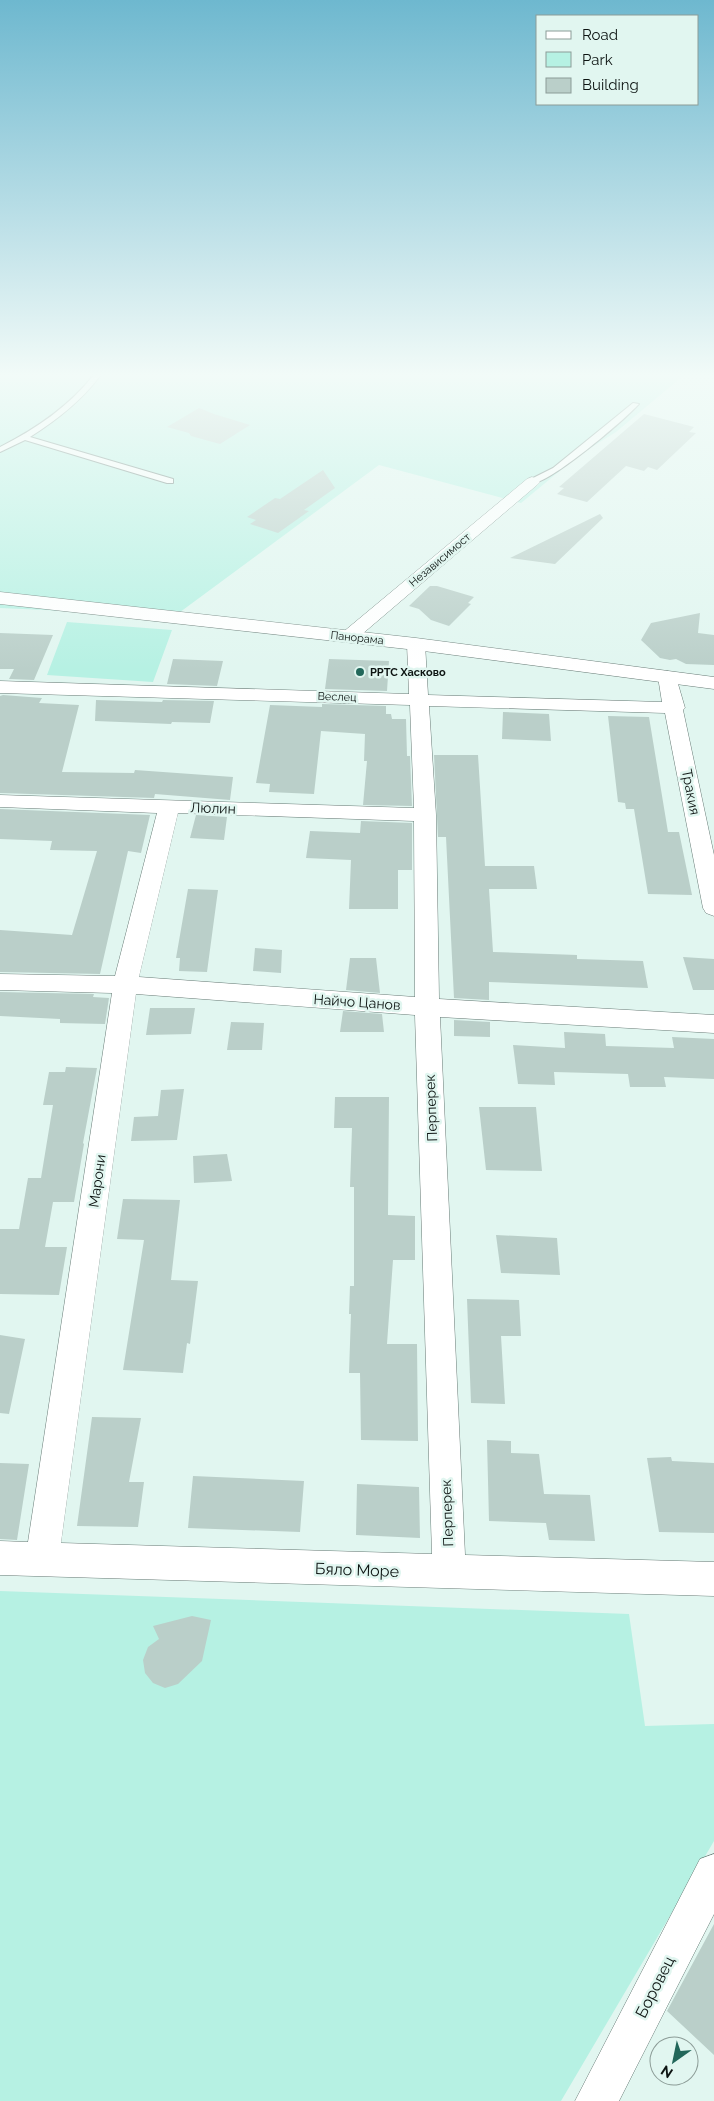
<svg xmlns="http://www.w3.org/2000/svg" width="714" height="2101" viewBox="0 0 714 2101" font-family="Raleway,sans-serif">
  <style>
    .green { fill: #b6f1e3 }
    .building { fill: #bacfc9 }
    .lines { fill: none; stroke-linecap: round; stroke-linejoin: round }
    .service-casing { stroke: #697c77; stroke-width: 2 }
    .minor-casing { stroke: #697c77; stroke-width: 1 }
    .tertiary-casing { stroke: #697c77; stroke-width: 1 }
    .service { fill: #fff; fill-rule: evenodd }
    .minor { fill: #fff; fill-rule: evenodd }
    .tertiary { fill: #fff; fill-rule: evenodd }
    .poi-dot { fill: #22675a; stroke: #e1f6f0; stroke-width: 2 }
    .labels { text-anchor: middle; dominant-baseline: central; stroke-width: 5; stroke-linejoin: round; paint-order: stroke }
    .far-street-label { font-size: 11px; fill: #0d1412; stroke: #e1f6f0 }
    .far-poi-label { font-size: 11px; font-weight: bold; fill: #0d1412; stroke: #e1f6f0; text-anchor: start }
    .street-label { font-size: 14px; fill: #0d1412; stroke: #e1f6f0 }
    .near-street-label { font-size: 16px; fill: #0d1412; stroke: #e1f6f0 }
  </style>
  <rect width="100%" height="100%" fill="#e1f6f0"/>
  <!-- green -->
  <path class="green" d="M 0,376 L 683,376 L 616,432 L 579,455 L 521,503 L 379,465 L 172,618 L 137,614 L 0,608 Z
    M 67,622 L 172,630 L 153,682 L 47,675 Z
    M 0,1591 L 629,1614 L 645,1726 L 714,1724 L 714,1841 L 561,2101 L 0,2101 Z"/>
  <!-- building -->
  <path class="building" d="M 199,408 L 214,414 L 250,425 L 220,444 L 191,436 L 189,433 L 167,427 Z
    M 644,414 L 694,427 L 689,432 L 696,433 L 657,470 L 648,467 L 644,471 L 626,466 L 587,502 L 557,494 L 564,488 L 559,487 Z
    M 323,470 L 335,488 L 304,510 L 309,511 L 278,533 L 250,524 L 256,520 L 247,517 L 275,498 L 280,499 Z
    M 600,514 L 603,518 L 555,564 L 510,558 Z
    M 430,586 L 437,586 L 474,597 L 468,603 L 471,604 L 449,626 L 431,620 L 419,609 L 409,606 Z
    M 700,613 L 698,633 L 714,635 L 714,665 L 686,664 L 676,659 L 670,660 L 660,658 L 641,640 L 651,623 Z
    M 0,633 L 53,635 L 34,680 L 9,679 L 14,669 L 0,669 Z
    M 173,659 L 223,661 L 217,686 L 167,684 Z
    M 329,659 L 389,661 L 387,691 L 325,689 Z
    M 3,695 L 42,698 L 39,703 L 79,705 L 62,772 L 134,773 L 135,770 L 233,777 L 230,800 L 155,794 L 154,798 L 0,793 L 0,696 Z
    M 96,700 L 162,702 L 163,700 L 214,701 L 210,723 L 172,722 L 171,724 L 95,721 Z
    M 322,704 L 386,706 L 386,714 L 391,714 L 392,719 L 406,719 L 407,756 L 410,756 L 412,806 L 363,805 L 367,761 L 364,761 L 365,734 L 321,731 L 314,794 L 269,792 L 270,784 L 256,783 L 270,705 L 322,707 Z
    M 503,712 L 549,714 L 551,741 L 502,739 Z
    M 608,716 L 649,717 L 668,832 L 679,832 L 692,895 L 648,894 L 634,809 L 626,809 L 625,803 L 618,802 Z
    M 434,755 L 478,755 L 485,866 L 534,866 L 537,889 L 489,889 L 493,952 L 577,955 L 577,959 L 643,961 L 648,988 L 489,982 L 489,1000 L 454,998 L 446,837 L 438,837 Z
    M 0,809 L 150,815 L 141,853 L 128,851 L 100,974 L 0,972 L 0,930 L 72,935 L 97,851 L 50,850 L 52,841 L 0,839 Z
    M 196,815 L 227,817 L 224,840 L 190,838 Z
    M 361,821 L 412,823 L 412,870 L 398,870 L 398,909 L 349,909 L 351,860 L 306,858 L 310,831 L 360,833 Z
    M 188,889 L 218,890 L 207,972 L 179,971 L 180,958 L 176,958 Z
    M 255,948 L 282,950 L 281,973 L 253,971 Z
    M 683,957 L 714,959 L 714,990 L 693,990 Z
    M 350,958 L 376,958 L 380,993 L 346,990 Z
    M 0,992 L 94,994 L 93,997 L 109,998 L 105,1024 L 60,1023 L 60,1019 L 0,1016 Z
    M 150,1008 L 195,1008 L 191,1034 L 146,1035 Z
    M 343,1011 L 382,1014 L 384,1032 L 340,1032 Z
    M 454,1020 L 490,1022 L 490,1037 L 454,1036 Z
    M 231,1022 L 264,1023 L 262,1050 L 227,1050 Z
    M 564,1032 L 605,1034 L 606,1046 L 674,1048 L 672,1037 L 714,1039 L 714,1079 L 664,1077 L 666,1087 L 630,1087 L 628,1074 L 554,1072 L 555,1085 L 518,1084 L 513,1045 L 565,1048 Z
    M 66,1067 L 97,1068 L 83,1143 L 84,1144 L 74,1202 L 53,1202 L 45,1247 L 67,1247 L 59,1295 L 0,1294 L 0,1229 L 19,1229 L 28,1178 L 41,1178 L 53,1105 L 43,1105 L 49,1072 L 65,1072 Z
    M 184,1089 L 177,1140 L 131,1141 L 134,1117 L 158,1116 L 161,1090 Z
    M 335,1097 L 389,1097 L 388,1215 L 415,1216 L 415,1260 L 393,1260 L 387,1344 L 417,1344 L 418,1441 L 361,1440 L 360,1373 L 349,1373 L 351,1314 L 349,1314 L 350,1286 L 354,1286 L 354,1187 L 350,1187 L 352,1128 L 334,1128 Z
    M 479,1107 L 536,1107 L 542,1171 L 486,1170 Z
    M 227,1154 L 232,1181 L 194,1183 L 193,1156 Z
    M 123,1199 L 180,1200 L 171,1280 L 198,1281 L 190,1344 L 187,1343 L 183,1373 L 123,1370 L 144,1240 L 117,1239 Z
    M 496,1235 L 557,1238 L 560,1275 L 501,1273 Z
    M 467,1299 L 519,1300 L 521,1336 L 501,1336 L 505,1404 L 471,1403 Z
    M 0,1335 L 25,1339 L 9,1414 L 0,1413 Z
    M 92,1417 L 141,1418 L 129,1482 L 144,1482 L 138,1527 L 77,1526 Z
    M 487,1440 L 511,1441 L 511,1453 L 539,1454 L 544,1494 L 590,1495 L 595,1541 L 549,1540 L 546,1523 L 489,1521 Z
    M 671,1457 L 672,1461 L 714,1463 L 714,1533 L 659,1532 L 647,1458 Z
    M 0,1463 L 29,1464 L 17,1540 L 0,1539 Z
    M 193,1476 L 304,1481 L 300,1532 L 188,1528 Z
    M 357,1484 L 419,1487 L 420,1538 L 356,1535 Z
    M 192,1616 L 211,1620 L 202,1661 L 178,1684 L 165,1688 L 153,1683 L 145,1673 L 143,1660 L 148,1647 L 159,1639 L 153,1626 Z
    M 714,1924 L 714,2055 L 667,2011 Z"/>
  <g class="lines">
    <!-- service casing -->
    <g class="service-casing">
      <path id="service" d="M 93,376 L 100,376 C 81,401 57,420 30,437 L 173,479 L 173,483 L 167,483 L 25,440 L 0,452 L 0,447 C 36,429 68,407 93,376 Z
        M 633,403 L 639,404 C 624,420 548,486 529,484 L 529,480 L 553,468 Z"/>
    </g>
    <!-- minor casing -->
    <g class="minor-casing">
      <path id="minor" d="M 532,477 L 537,479 L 540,482 L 537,485 L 354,641 L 348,642 L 342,641 L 339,637 L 342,633 L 527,479 Z
        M 416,639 L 422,640 L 425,644 L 428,695 L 662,702 L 658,677 L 660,673 L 667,671 L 674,673 L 676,677 L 685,708 L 683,710 L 714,855 L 714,916 L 706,913 L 703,908 L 665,713 L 429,706 L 436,815 L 439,999 L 714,1015 L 714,1033 L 440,1017 L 465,1555 L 714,1562 L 714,1596 L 0,1575 L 0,1541 L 28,1542 L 112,993 L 0,990 L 0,974 L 115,976 L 157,813 L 0,807 L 0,795 L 414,808 L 410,705 L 0,693 L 0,681 L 409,694 L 407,644 L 410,640 ZM 178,813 L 414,821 L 415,997 L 139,977 ZM 136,994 L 415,1015 L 432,1554 L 61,1543 Z
        M 714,1854 L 714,1914 L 619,2101 L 575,2101 L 700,1859 Z"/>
    </g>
    <!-- tertiary casing -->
    <g class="tertiary-casing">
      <path id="tertiary" d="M 0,592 L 416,638 L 714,677 L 714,689 L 416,650 L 0,604 Z"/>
    </g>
    <!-- service -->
    <use href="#service" class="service"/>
    <!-- minor -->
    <use href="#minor" class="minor"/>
    <!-- tertiary -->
    <use href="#tertiary" class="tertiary"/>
  </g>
  <!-- sky -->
  <linearGradient id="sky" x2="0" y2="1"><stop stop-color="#6eb8cf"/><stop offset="0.56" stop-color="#f2fbf8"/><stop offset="1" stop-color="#f2fbf8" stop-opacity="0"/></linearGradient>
  <rect width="714" height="670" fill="url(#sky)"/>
  <!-- markers -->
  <circle class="poi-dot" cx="360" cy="672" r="5"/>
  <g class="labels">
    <!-- far-street labels -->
    <g class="far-street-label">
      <text transform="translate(440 560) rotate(-40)">Независимост</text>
      <text transform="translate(357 638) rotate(6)">Панорама</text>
      <text transform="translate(337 697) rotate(2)">Веслец</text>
    </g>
    <!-- far-poi labels -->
    <g class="far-poi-label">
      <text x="370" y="672">РРТС Хасково</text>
    </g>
    <!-- street labels -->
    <g class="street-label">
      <text transform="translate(691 792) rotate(79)">Тракия</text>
      <text transform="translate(213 808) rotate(2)">Люлин</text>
      <text transform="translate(357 1002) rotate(4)">Найчо Цанов</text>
      <text transform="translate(431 1108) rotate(-92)">Перперек</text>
      <text transform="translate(97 1181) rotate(-82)">Марони</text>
      <text transform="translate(447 1513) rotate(-92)">Перперек</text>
    </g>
    <!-- near-street labels -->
    <g class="near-street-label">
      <text transform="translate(357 1570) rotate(2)">Бяло Море</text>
      <text transform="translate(655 1987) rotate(-63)">Боровец</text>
    </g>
  </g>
  <!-- legend -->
  <rect x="536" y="15" width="162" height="90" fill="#e1f6f0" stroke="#8c9c97"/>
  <rect x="546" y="31" width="25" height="8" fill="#ffffff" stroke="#8c9c97"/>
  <text x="582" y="40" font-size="15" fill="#0d1412">Road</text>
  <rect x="546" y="52" width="25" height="15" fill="#b6f1e3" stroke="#8c9c97"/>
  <text x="582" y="65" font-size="15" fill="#0d1412">Park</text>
  <rect x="546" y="78" width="25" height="15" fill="#bacfc9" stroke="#8c9c97"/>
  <text x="582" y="90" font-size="15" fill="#0d1412">Building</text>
  <!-- north arrow -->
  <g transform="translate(674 2061) rotate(213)"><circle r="24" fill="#e1f6f0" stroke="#8c9c97"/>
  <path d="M0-4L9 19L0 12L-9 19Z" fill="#22675a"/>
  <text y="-8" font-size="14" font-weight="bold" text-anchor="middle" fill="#0d1412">N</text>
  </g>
</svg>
